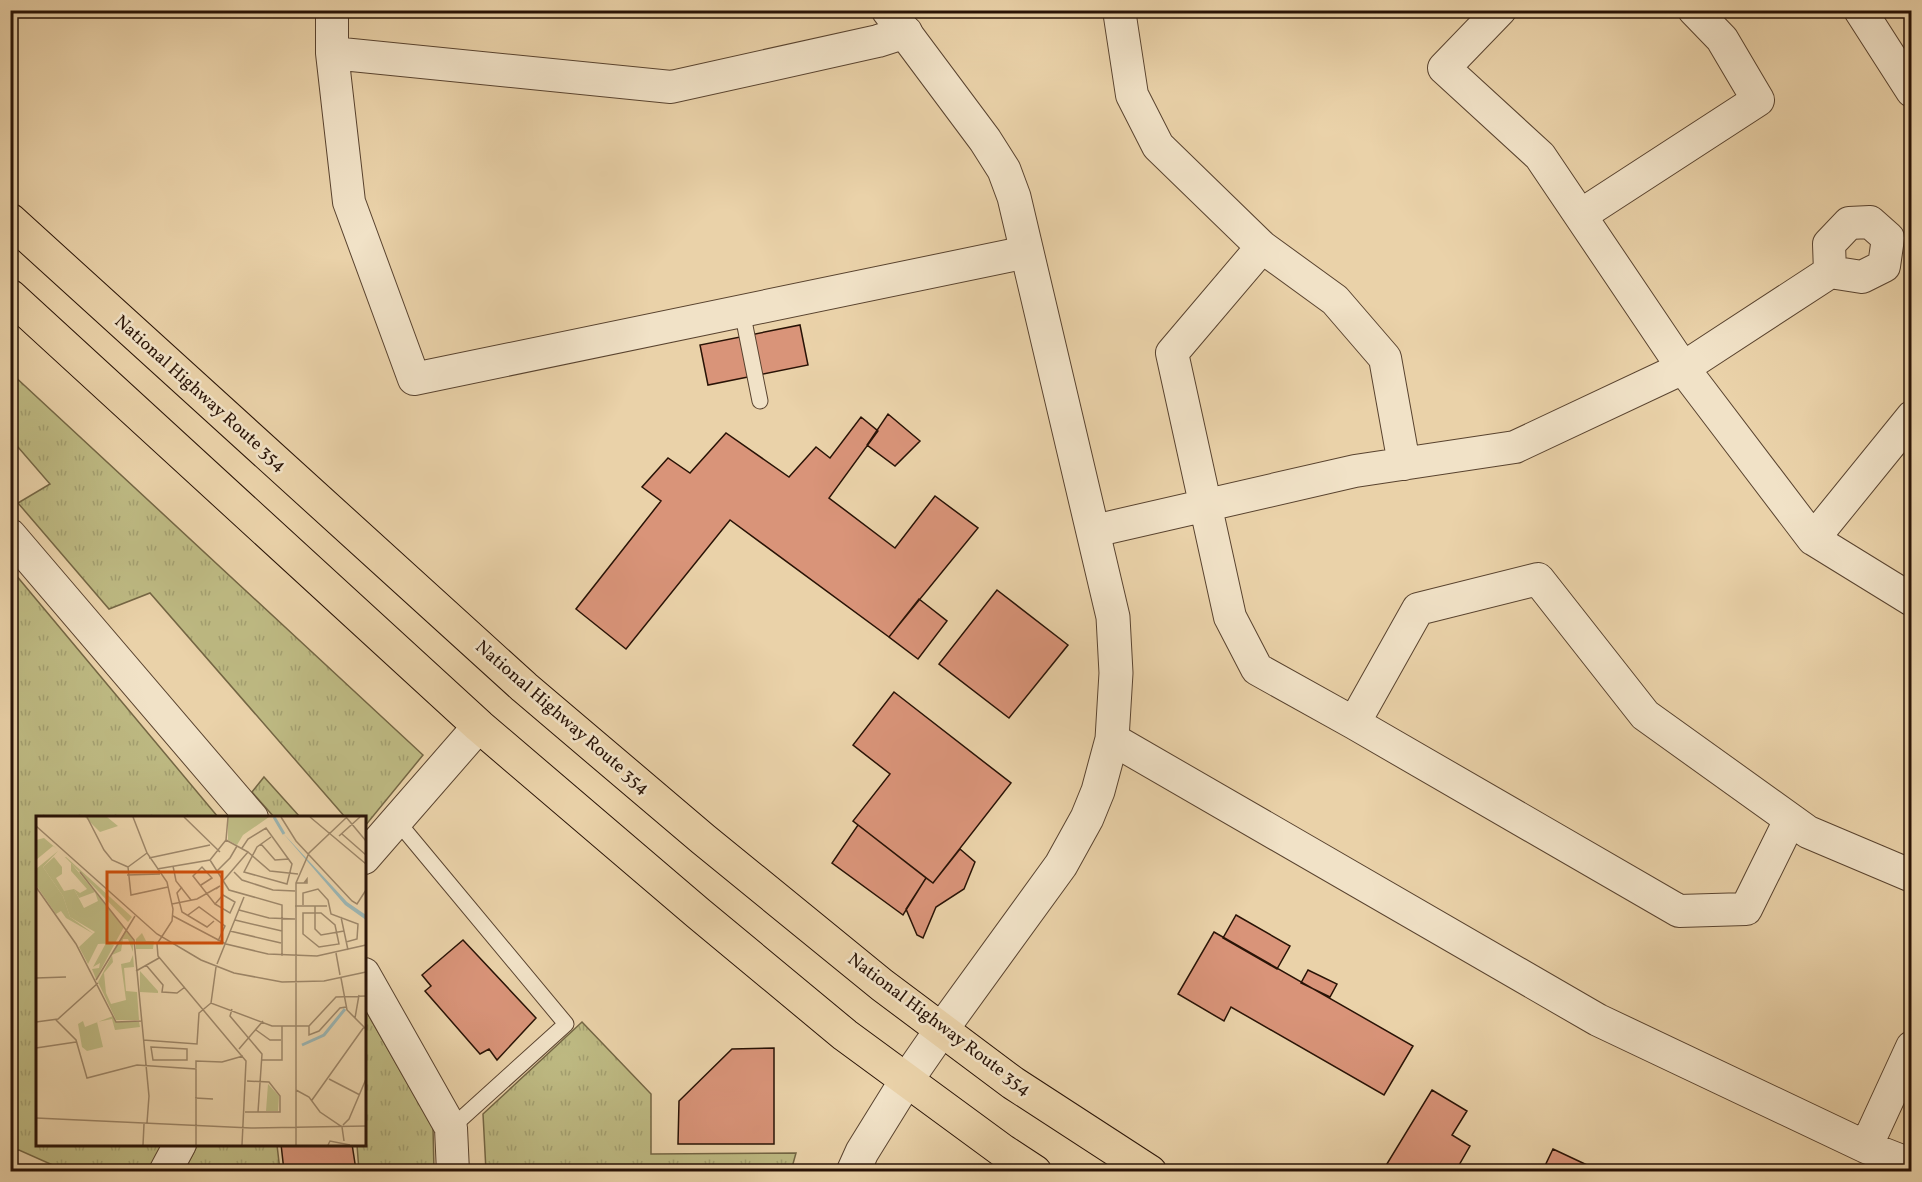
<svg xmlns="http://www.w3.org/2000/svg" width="1922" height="1182" viewBox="0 0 1922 1182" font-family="Vollkorn,serif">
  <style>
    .grass { fill: url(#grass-tufts); stroke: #746644; stroke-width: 1.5 }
    .building { fill: #d99479; stroke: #291306; stroke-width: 1.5 }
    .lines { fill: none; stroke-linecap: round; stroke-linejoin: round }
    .service-casing { stroke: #59432f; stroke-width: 17 }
    .minor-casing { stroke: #59432f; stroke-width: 34 }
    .tertiary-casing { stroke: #59432f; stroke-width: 35 }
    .trunk-casing { stroke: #291306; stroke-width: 35 }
    .service { stroke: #f1e2c7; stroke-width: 15 }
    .minor { stroke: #f1e2c7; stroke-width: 32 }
    .tertiary { stroke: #f1e2c7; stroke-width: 33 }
    .trunk { stroke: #ead2a9; stroke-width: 33 }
    .labels { text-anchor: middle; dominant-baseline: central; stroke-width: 5; stroke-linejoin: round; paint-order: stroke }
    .street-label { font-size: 18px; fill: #291306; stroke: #f1e2c7 }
    .inset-river { fill: none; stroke: #9bb5b3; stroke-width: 3 }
    .inset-road { fill: none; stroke: #9d8668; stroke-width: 1.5 }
    .view { fill: #cb4e0b; fill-opacity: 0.15; stroke: #cb4e0b; stroke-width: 3 }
    .inset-edge { fill: none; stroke: #291306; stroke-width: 3 }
  </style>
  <defs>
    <pattern id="grass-tufts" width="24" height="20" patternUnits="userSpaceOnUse" patternTransform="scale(1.5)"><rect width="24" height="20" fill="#beba83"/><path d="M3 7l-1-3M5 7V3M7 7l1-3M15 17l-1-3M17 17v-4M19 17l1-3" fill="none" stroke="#a39f70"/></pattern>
  </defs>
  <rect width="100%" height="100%" fill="#ead2a9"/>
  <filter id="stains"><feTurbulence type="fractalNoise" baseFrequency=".00333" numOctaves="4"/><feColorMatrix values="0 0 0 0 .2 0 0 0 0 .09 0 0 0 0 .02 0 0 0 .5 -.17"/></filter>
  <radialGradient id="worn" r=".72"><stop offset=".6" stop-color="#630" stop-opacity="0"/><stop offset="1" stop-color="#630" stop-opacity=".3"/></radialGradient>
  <!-- grass -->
  <path class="grass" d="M 11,373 L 423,755 L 365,826 L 364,818 L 345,817 L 150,593 L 109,609 L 18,503 L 50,484 L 11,439 Z
    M 10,568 L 218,817 L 38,818 L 38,1144 L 164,1145 L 151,1171 L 66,1171 L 19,1150 L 11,1151 Z
    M 264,777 L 300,817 L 274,817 L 252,792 Z
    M 365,1009 L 433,1128 L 434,1171 L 359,1171 L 357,1145 L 364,1144 Z
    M 582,1022 L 651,1094 L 651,1154 L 796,1153 L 791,1171 L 486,1171 L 483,1114 Z
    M 198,1144 L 277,1145 L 280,1171 L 184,1171 Z"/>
  <!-- building -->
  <path class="building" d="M 800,325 L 808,365 L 708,385 L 700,345 Z
    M 888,414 L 920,441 L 895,466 L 867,445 Z
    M 861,417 L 878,431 L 829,498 L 895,548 L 935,496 L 978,528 L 889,637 L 730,520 L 626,649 L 576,609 L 661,501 L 642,487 L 668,458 L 690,473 L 726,433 L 789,477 L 816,447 L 830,458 Z
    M 997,590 L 1068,645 L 1009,718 L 939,664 Z
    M 919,599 L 947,621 L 918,659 L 889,637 Z
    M 894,692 L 1011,783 L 933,883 L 853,821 L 890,774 L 853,745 Z
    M 858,825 L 926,878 L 903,915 L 832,863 Z
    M 960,849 L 975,862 L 964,889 L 936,907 L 923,938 L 917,935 L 906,909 L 926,878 L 933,883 Z
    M 1236,915 L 1290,946 L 1277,969 L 1223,938 Z
    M 1214,932 L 1413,1046 L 1384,1095 L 1231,1007 L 1224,1021 L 1178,994 Z
    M 463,940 L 536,1018 L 497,1060 L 489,1049 L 480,1054 L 425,991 L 431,986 L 422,975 Z
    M 1308,970 L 1337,984 L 1330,997 L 1301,983 Z
    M 774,1048 L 774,1144 L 678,1144 L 679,1101 L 732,1049 Z
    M 1432,1090 L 1467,1111 L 1452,1135 L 1470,1146 L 1455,1172 L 1382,1172 Z
    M 281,1144 L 352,1144 L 356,1170 L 337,1172 L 337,1165 L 284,1171 Z
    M 1553,1149 L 1602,1172 L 1542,1172 Z"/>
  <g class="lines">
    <!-- service casing -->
    <g class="service-casing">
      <path id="service" d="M 742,311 L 760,401
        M 397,821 L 566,1024 L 451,1128"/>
    </g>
    <!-- minor casing -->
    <g class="minor-casing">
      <path id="minor" d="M 332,10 L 332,53 L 349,202 L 414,379 L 1027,252
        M 1119,10 L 1132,95 L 1158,146 L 1262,247 L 1335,300 L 1385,358 L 1404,464
        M 1500,10 L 1444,68 L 1540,156 L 1683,368 L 1813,539
        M 1860,10 L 1912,91
        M 332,53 L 671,87 L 878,41 L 906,32
        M 1581,215 L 1758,100 L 1722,39 L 1694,10
        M 1262,247 L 1172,353 L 1230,617 L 1257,669 L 1354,723 L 1679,911 L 1746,909 L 1790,820
        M 1912,417 L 1813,539 L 1912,600
        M 1094,531 L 1355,471 L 1515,447 L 1683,368 L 1830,272 L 1829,244 L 1849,223 L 1870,222 L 1888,238 L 1884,266 L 1862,277 L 1830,272
        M 10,535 L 252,818
        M 1354,723 L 1418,609 L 1538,579 L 1645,715 L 1808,832 L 1912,876
        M 1112,739 L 1598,1020 L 1866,1147 L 1912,1165
        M 364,858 L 479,726
        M 364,974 L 451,1128 L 453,1172
        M 1866,1147 L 1912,1047
        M 165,1172 L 180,1144"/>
    </g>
    <!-- tertiary casing -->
    <g class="tertiary-casing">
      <path id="tertiary" d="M 853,1172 L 862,1152 L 906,1081 L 942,1029 L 1061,865 L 1087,818 L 1098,791 L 1112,739 L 1116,673 L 1113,617 L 1014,197 L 1004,170 L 985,140 L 888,10"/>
    </g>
    <!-- trunk casing -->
    <g class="trunk-casing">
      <path id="trunk" d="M 10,220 L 524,687 L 703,839 L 882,985 L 1013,1083 L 1150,1172
        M 10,296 L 479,726 L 698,913 L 845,1035 L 1003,1151 L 1035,1172"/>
    </g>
    <!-- service -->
    <use href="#service" class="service"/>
    <!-- minor -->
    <use href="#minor" class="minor"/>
    <!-- tertiary -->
    <use href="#tertiary" class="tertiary"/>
    <!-- trunk -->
    <use href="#trunk" class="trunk"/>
  </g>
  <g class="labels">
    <!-- street labels -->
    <g class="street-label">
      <text transform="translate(200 394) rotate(42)">National Highway Route 354</text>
      <text transform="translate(562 718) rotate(41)">National Highway Route 354</text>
      <text transform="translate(939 1025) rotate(37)">National Highway Route 354</text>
    </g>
  </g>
  <!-- overview -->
  <g transform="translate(36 816)">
    <rect width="330" height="330" fill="#ead2a9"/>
    <path d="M 192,1 L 233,1 L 207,19 L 201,29 L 192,24 ZM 8,22 L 21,33 L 17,30 L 0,44 L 0,24 ZM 18,41 L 26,51 L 26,58 L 20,62 L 28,75 L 38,73 L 48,92 L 62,85 L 59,76 L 88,111 L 79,127 L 62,128 L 52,148 L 43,131 L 59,116 L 34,101 L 27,80 L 7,51 ZM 29,41 L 30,41 L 96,101 L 92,106 ZM 90,113 L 97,124 L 97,136 L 92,123 L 87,123 L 85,135 L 76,139 L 77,146 L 68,157 L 70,177 L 75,188 L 90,184 L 85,148 L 94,146 L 97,139 L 98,151 L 88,152 L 90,175 L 101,176 L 103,204 L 80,204 L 62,166 ZM 106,117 L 110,125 L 118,125 L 117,133 L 100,133 L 100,123 ZM 70,127 L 78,129 L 60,163 L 56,153 L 63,152 L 64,147 L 57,151 ZM 104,155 L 122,175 L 122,177 L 104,176 ZM 77,200 L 80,206 L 103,206 L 104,211 L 79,214 L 76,203 L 61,206 L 67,231 L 51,235 L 46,231 L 42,208 L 47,205 L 49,211 ZM 232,268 L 243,280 L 242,295 L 230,295 Z" fill="#beba83"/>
    <path d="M 49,1 L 71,1 L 82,10 L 64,16 ZM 22,35 L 7,51 L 27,80 L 34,101 L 58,118 L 30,102 L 25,95 L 20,98 L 0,69 L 0,53 ZM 35,47 L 59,76 L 43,82 L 38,73 L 44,77 L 51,73 L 35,55 Z" fill="#beba83"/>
    <path d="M 246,16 L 311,86 L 330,99 L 330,104 L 309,89 Z" fill="#9bb5b3"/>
    <path class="inset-river" d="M 238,1 L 248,18M 266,229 L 288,219 L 309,193"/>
    <path class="inset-road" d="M 51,1 L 68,34 L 76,44 L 92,51M 97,1 L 111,37 L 131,66 L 137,93 L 136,105 L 121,128 L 122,140 L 210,245 L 206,329M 148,1 L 184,36M 245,1 L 260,25 L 316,85 L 321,88 L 330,74M 274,1 L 330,48M 310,1 L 330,25M 0,10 L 121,118 L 165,144 L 198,157 L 246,166 L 288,165 L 330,156M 306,18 L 330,39M 303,20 L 324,1M 225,28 L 239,44 L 253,43M 206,32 L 212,23 L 230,12 L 256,48 L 251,68 L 208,56 L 221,31 L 235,21M 212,36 L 234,55 L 262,58M 111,37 L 92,51 L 95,79 L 132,71M 113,42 L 174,29M 174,44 L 193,74 L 246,89 L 246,140M 137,50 L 140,65 L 155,84M 121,53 L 174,44 L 190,24 L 192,1M 181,55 L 194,42 L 201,30M 44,56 L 98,124 L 113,280 L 111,307M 198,56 L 206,64 L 237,74 L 259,75M 91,59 L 124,58M 187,65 L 212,36 L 190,24M 260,67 L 271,67 L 271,63 L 268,67M 165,69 L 176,62 L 166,51 L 157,60 L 179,88M 0,71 L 40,128 L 80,206 L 105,205M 146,71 L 141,77 L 146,96 L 171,111 L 178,105M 187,79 L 199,86 L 194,97 L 179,88 ZM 136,88 L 161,83 L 184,70 L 180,73M 267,89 L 267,77 L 282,73 L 292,84 L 295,98 L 322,108 L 321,123 L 310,126M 259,90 L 291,90M 279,90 L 279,113 L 285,119 L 308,115M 203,94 L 233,102 L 259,103M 267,97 L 285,97 L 299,109 L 303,128 L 283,131 L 267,118 ZM 152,99 L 163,91 L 189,110 L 182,125M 137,100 L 190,128 L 232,138 L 281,140 L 330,129M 305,101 L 312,134M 199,104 L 246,115M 194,115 L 245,127M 300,137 L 304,159M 181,148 L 208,81M 110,149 L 127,169 L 126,176 L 141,177 L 149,171M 100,155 L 123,142M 0,162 L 30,161M 305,162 L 311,194 L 330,213M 60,164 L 99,100M 175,187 L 180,151M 196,193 L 194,200 L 226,238 L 222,296M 319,202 L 323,179M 20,204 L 40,224 L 51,262 L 101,249 L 160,253 L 160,329M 0,206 L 22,203 L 62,167M 273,210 L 273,219 L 283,215 L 304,192 L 310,191M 220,214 L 234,224 L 245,224M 107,224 L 161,228 L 163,197 L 175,187 L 236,210 L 273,210 L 300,181 L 330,180M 115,231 L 151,233 L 151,244 L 117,244 ZM 0,232 L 40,226M 203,233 L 227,205M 226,244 L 246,244 L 246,210M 160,252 L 160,245 L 186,246 L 207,240M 293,263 L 324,279M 260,274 L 273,281 L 284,296 L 306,311 L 308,325M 159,282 L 177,283M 276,284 L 328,211M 209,296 L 244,296 L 244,280 L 233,266 L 211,265M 0,302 L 215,312 L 330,310M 307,309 L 313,303 L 330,263M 107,329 L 108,308M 260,329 L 260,67 L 273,37 L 311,1M 292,329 L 294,325 L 314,329"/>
    <path class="view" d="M 71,56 L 186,56 L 186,127 L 71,127 Z"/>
    <rect width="330" height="330" class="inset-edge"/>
  </g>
  <!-- margin -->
  <rect width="1922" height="1182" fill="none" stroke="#ead2a9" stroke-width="36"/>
  <rect x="12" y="12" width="1898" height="1158" fill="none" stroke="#291306" stroke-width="3"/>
  <rect x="18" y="18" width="1886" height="1146" fill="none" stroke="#291306" stroke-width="1.5"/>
  <rect width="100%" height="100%" filter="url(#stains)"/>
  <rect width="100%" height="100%" fill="url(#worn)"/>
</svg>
